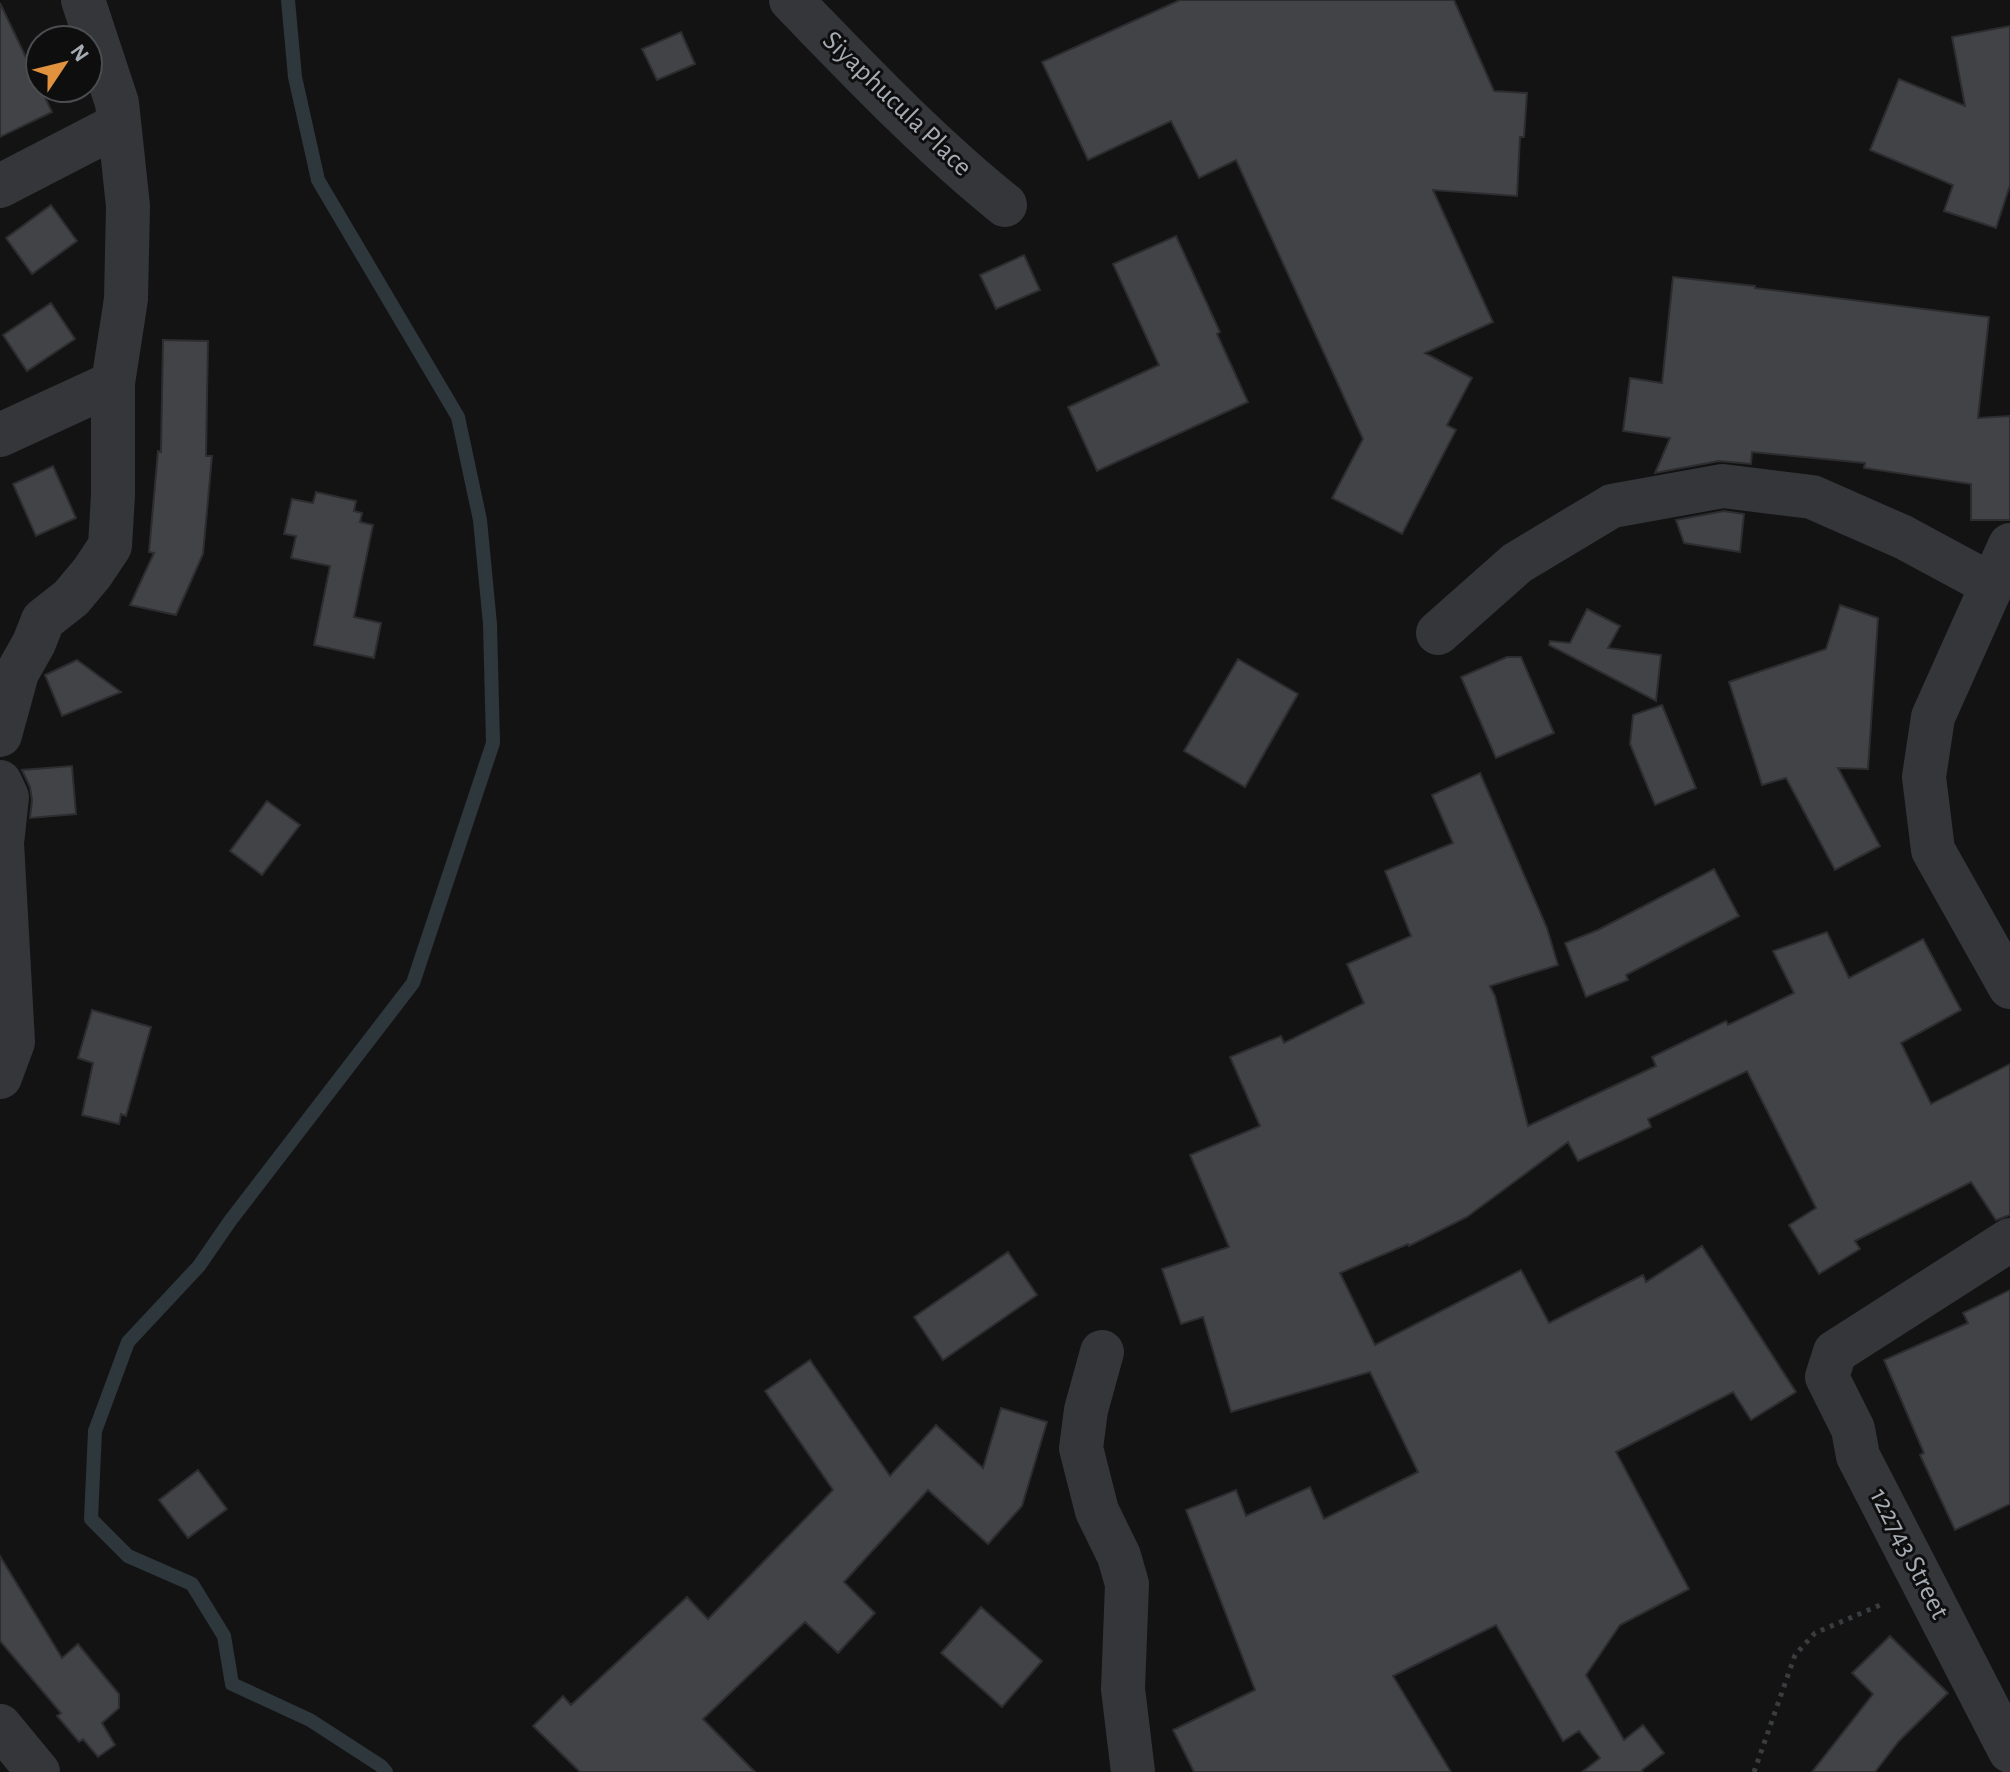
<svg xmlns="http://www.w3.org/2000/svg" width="2010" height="1772" viewBox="0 0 2010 1772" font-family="'Alegreya Sans',sans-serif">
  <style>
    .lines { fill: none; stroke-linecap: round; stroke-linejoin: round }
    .stream { stroke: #2d373c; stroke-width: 14 }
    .building { fill: #424347; stroke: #2d2d30; stroke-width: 2 }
    .path { stroke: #3a3d40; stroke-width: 5; stroke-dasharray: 4 6; stroke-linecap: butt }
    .minor { stroke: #343639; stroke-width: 44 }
    .labels { text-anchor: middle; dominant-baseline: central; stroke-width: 6; stroke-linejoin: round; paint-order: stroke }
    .street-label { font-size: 28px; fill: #a6acb3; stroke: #0e0e0f }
  </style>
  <rect width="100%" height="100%" fill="#131314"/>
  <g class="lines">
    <!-- stream -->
    <path class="stream" d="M 288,0 L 295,77 L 318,180 L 458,417 L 480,520 L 490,624 L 493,743 L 413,983 L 230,1221 L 199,1266 L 128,1342 L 95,1431 L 91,1519 L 128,1556 L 192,1584 L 224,1636 L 232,1684 L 310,1720 L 381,1766 L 386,1772"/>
  </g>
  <!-- building -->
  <path class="building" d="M 1180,0 L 1454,0 L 1494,91 L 1527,93 L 1524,137 L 1520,137 L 1517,196 L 1433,190 L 1493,322 L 1425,353 L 1472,378 L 1447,425 L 1456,430 L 1402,534 L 1332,498 L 1363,439 L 1236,160 L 1199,178 L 1171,121 L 1088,160 L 1042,62 Z
    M 0,3 L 52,112 L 0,137 Z
    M 2010,26 L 2010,185 L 1996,228 L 1944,211 L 1953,185 L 1870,150 L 1899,79 L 1965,106 L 1952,37 Z
    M 681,32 L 695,64 L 657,80 L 642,49 Z
    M 51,205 L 77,241 L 32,274 L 6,238 Z
    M 1176,236 L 1220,332 L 1217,334 L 1248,402 L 1097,471 L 1068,407 L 1159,365 L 1113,264 Z
    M 1024,255 L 1040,290 L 996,309 L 980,275 Z
    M 1673,277 L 1755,286 L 1755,288 L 1989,317 L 1978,418 L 2010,416 L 2010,520 L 1971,520 L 1971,484 L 1864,468 L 1865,463 L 1752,452 L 1751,464 L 1719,461 L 1655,473 L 1670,438 L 1623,431 L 1630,378 L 1662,383 Z
    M 51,303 L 75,339 L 27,371 L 3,335 Z
    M 163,340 L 208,341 L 206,456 L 212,456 L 203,554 L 176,615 L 130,605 L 154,553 L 149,552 L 158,451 L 161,452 Z
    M 53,466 L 76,518 L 36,536 L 13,484 Z
    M 316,492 L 356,501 L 354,511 L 362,513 L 360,522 L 373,525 L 354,617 L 381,623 L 374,658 L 314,645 L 330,566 L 291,558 L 296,536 L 284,534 L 292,499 L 313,503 Z
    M 1724,511 L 1744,514 L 1740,552 L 1684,543 L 1676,520 Z
    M 1840,605 L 1878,618 L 1868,769 L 1838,768 L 1880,846 L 1835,870 L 1786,778 L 1762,785 L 1729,682 L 1826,649 Z
    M 1587,609 L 1620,626 L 1608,648 L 1661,655 L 1656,701 L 1549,645 L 1550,641 L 1570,643 Z
    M 1507,657 L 1521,657 L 1554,733 L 1496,758 L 1461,677 Z
    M 1238,659 L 1298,694 L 1245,787 L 1184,751 Z
    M 77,660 L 121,692 L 62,716 L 45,675 Z
    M 1662,705 L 1696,788 L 1655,805 L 1630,744 L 1633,715 Z
    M 72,766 L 76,814 L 30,818 L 32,800 L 30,787 L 22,770 Z
    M 1480,773 L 1547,928 L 1558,965 L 1490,986 L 1495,996 L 1528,1126 L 1656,1066 L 1652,1057 L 1726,1021 L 1728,1025 L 1794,993 L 1773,951 L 1827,932 L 1849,978 L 1923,939 L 1961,1010 L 1901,1043 L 1931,1104 L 2010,1064 L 2010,1215 L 1996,1220 L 1971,1182 L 1855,1241 L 1860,1249 L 1819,1274 L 1789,1225 L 1816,1208 L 1747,1071 L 1648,1119 L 1651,1127 L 1578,1161 L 1568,1142 L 1467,1217 L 1409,1246 L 1408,1244 L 1340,1273 L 1375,1345 L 1521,1270 L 1549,1323 L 1643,1275 L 1646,1282 L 1702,1246 L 1796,1392 L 1751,1420 L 1733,1392 L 1616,1452 L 1689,1589 L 1620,1625 L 1586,1675 L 1624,1740 L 1643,1725 L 1664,1753 L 1642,1770 L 1643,1772 L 1582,1772 L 1600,1758 L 1579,1731 L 1563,1741 L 1496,1625 L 1393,1676 L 1451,1772 L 1194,1772 L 1173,1730 L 1255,1690 L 1186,1510 L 1236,1490 L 1246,1516 L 1310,1487 L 1324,1519 L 1418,1472 L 1370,1372 L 1231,1412 L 1203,1317 L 1181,1324 L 1162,1269 L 1229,1247 L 1190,1155 L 1260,1126 L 1230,1057 L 1281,1036 L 1284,1043 L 1364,1003 L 1347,964 L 1411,936 L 1385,871 L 1453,843 L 1432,795 Z
    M 267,801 L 300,825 L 262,875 L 230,851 Z
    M 1714,869 L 1739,916 L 1626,975 L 1628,980 L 1586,997 L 1565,943 L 1598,930 Z
    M 92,1010 L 151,1027 L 126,1116 L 121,1114 L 119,1124 L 82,1115 L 93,1063 L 78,1058 Z
    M 1008,1252 L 1037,1295 L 943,1360 L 914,1317 Z
    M 2010,1290 L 2010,1504 L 1955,1530 L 1920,1455 L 1924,1453 L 1884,1360 L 1968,1323 L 1963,1313 Z
    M 810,1360 L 890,1476 L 936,1425 L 983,1468 L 1001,1408 L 1047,1422 L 1022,1506 L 988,1544 L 928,1490 L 844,1582 L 875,1613 L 838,1653 L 805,1622 L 703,1719 L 755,1772 L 580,1772 L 533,1726 L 563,1696 L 571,1705 L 687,1597 L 708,1619 L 833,1490 L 765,1391 Z
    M 198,1470 L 227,1509 L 188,1538 L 159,1500 Z
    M 0,1556 L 62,1658 L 78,1644 L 119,1694 L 119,1708 L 102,1723 L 115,1745 L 98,1757 L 83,1739 L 79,1742 L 57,1716 L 61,1713 L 0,1641 Z
    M 981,1607 L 1042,1661 L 1002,1707 L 941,1653 Z
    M 1890,1636 L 1948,1693 L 1899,1741 L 1875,1772 L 1812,1772 L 1873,1694 L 1852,1673 Z"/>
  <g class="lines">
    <!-- path -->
    <path class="path" d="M 1754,1772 L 1795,1655 L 1815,1633 L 1885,1603"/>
    <!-- minor -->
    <path class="minor" d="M 791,0 C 860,71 928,143 1005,205
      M 0,186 L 118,125
      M 0,435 L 113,383
      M 2010,545 L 1933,717 L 1924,777 L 1933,850 L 2010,987
      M 1438,633 L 1517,563 L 1612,506 L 1723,486 L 1812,497 L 1903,537 L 1992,585
      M 0,735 L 17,673 L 34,643 L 43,620 L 71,598 L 92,573 L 110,546 L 113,495 L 113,383 L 126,299 L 128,206 L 117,103 L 83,0
      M 0,782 L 7,797 L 2,843 L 13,1042 L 0,1077
      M 2010,1240 L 1835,1352 L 1827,1377 L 1853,1429 L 1858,1456 L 2010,1751
      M 1102,1352 L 1086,1410 L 1081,1448 L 1097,1511 L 1119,1556 L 1127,1584 L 1123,1689 L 1133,1772
      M 0,1726 L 38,1772"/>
  </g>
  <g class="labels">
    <!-- street labels -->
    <g class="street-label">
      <text transform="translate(897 104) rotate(44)">Siyaphucula Place</text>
      <text transform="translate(1909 1554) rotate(63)">122743 Street</text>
    </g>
  </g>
  <!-- north arrow -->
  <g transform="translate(64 64) rotate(55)"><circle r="38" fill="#0e0e0f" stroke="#4b4d51" stroke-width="2"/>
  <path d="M0-6L14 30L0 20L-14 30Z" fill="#e1923e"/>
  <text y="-12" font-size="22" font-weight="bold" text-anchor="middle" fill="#a6acb3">N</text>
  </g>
</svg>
